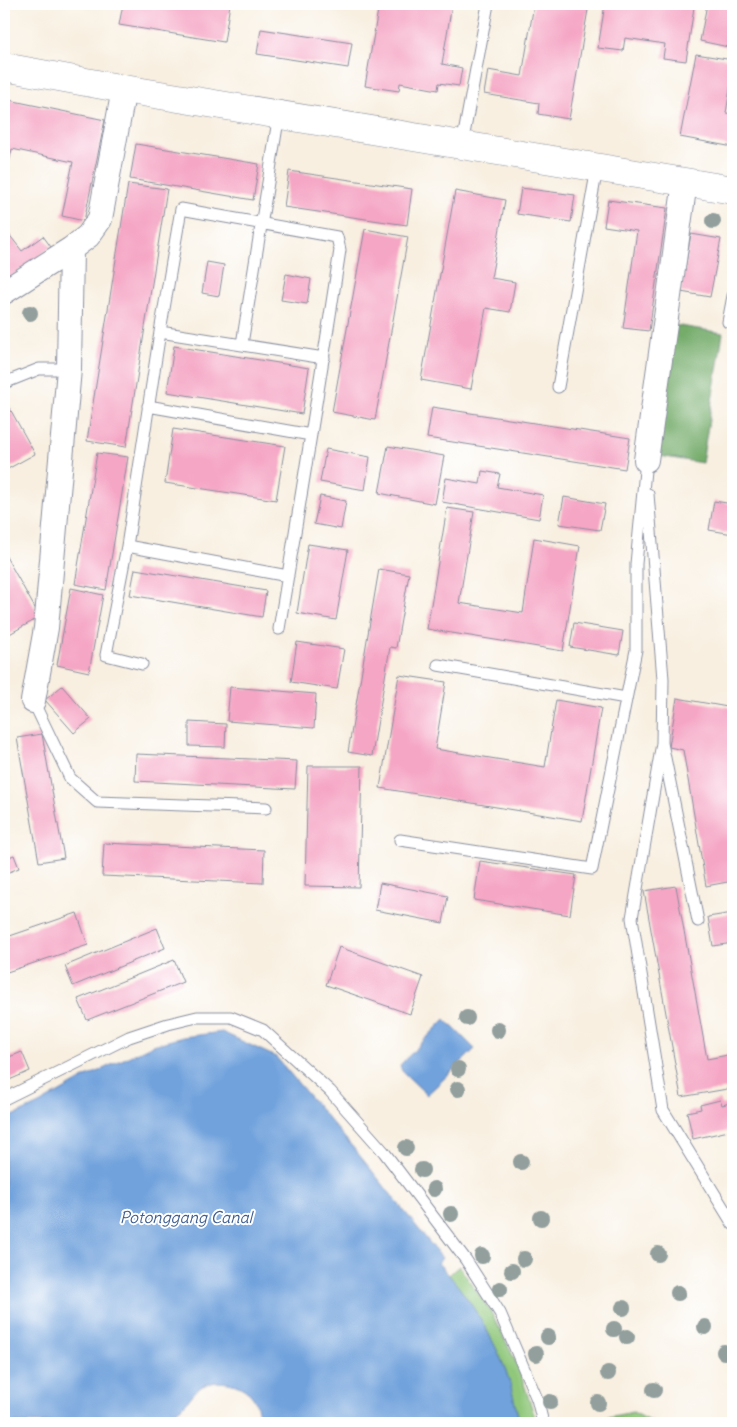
<svg xmlns="http://www.w3.org/2000/svg" width="737" height="1427" viewBox="0 0 737 1427" font-family="Delius,sans-serif">
  <style>
    .green { fill: #90c77a; stroke: #567b6c }
    .forest { fill: #74ac6a; stroke: #486e64 }
    .water { fill: #71a2dc; stroke: #46689d }
    .building { fill: #f5a6c4 }
    .lines { fill: none; stroke-linecap: round; stroke-linejoin: round }
    .service-casing { stroke: #8a8f9f; stroke-width: 13 }
    .minor-casing { stroke: #8a8f9f; stroke-width: 26 }
    .tertiary-casing { stroke: #8a8f9f; stroke-width: 29 }
    .service { stroke: #fff; stroke-width: 11 }
    .minor { stroke: #fff; stroke-width: 24 }
    .tertiary { stroke: #fff; stroke-width: 28 }
    .tree { fill: #929f9d }
    .labels { text-anchor: middle; dominant-baseline: central; stroke-width: 4; stroke-linejoin: round; paint-order: stroke }
    .water-label { font-size: 16px; font-style: italic; fill: #3d5d90; stroke: #fff }
  </style>
  <rect width="100%" height="100%" fill="#fff"/>
  <filter id="ink" filterUnits="userSpaceOnUse"><feTurbulence type="fractalNoise" baseFrequency=".02" numOctaves="2"/><feDisplacementMap in="SourceGraphic" scale="10" xChannelSelector="R" yChannelSelector="G"/><feConvolveMatrix kernelMatrix="1 2 1 2 8 2 1 2 1" color-interpolation-filters="sRGB"/></filter>
  <filter id="wash" filterUnits="userSpaceOnUse"><feTurbulence type="fractalNoise" baseFrequency=".0096" numOctaves="4" result="noise"/><feDisplacementMap in="SourceGraphic" scale="20" xChannelSelector="R" yChannelSelector="G"/><feGaussianBlur stdDeviation="1.12" result="paint"/><feColorMatrix in="noise" values="0 0 0 0 0 0 0 0 0 0 0 0 0 0 0 0 0 1.4 0 .05"/><feComposite in="paint" operator="in"/></filter>
  <g filter="url(#wash)">
    <rect width="100%" height="100%" fill="#f8efe0"/>
    <!-- green -->
    <path class="green" d="M 459,1266 L 491,1312 L 518,1366 L 537,1423 L 520,1423 L 506,1371 L 481,1320 L 449,1275 Z
      M 633,1412 L 654,1423 L 591,1423 L 598,1419 Z"/>
    <!-- forest -->
    <path class="forest" d="M 674,325 L 723,333 L 702,463 L 653,455 Z"/>
    <!-- water -->
    <path class="water" d="M 445,1019 L 475,1049 L 427,1095 L 402,1071 L 400,1065 Z
      M 222,1032 L 276,1057 L 356,1151 L 442,1258 L 438,1263 C 467,1293 491,1332 506,1371 C 512,1387 515,1406 520,1423 L 261,1423 C 259,1416 258,1407 255,1401 C 246,1383 217,1377 201,1387 C 194,1391 190,1399 185,1404 C 177,1411 171,1413 167,1423 L 4,1423 L 4,1120 L 39,1104 L 84,1078 L 153,1045 L 183,1037 Z"/>
    <g id="blocks">
      <!-- building -->
      <path class="building" d="M 123,4 L 230,4 L 224,42 L 119,25 Z
        M 379,4 L 452,4 L 442,64 L 462,68 L 459,86 L 439,83 L 438,90 L 400,83 L 399,91 L 365,86 Z
        M 534,4 L 589,4 L 569,119 L 538,114 L 539,103 L 484,94 L 488,70 L 522,76 Z
        M 605,4 L 672,4 L 694,7 L 686,61 L 663,58 L 665,44 L 625,38 L 623,51 L 598,48 Z
        M 707,4 L 733,4 L 733,48 L 700,41 Z
        M 261,29 L 352,43 L 348,68 L 257,54 Z
        M 696,54 L 733,60 L 733,72 L 726,113 L 733,114 L 733,147 L 680,137 Z
        M 4,99 L 105,120 L 84,221 L 62,216 L 73,162 L 12,149 L 4,185 Z
        M 136,144 L 259,164 L 253,200 L 130,179 Z
        M 289,171 L 412,189 L 407,225 L 284,207 Z
        M 128,184 L 167,189 L 126,447 L 87,441 Z
        M 521,188 L 575,195 L 571,222 L 517,214 Z
        M 455,191 L 505,200 L 491,278 L 515,282 L 510,312 L 486,308 L 471,389 L 421,380 Z
        M 608,200 L 667,208 L 649,331 L 623,328 L 637,231 L 604,226 Z
        M 4,228 L 22,251 L 43,236 L 51,247 L 4,282 Z
        M 365,229 L 408,237 L 375,420 L 332,412 Z
        M 691,234 L 721,239 L 710,297 L 681,292 Z
        M 207,262 L 224,265 L 219,296 L 202,293 Z
        M 286,274 L 311,279 L 307,304 L 281,300 Z
        M 174,346 L 309,368 L 302,414 L 167,392 Z
        M 4,398 L 35,454 L 4,471 Z
        M 432,407 L 630,438 L 625,469 L 427,438 Z
        M 173,429 L 285,446 L 276,500 L 165,483 Z
        M 388,446 L 444,456 L 435,504 L 379,493 Z
        M 326,449 L 370,457 L 365,490 L 320,482 Z
        M 97,453 L 128,457 L 106,590 L 75,584 Z
        M 482,471 L 500,474 L 497,487 L 543,495 L 539,519 L 442,502 L 446,478 L 480,484 Z
        M 320,496 L 346,501 L 341,529 L 314,524 Z
        M 564,497 L 605,504 L 600,530 L 559,524 Z
        M 714,501 L 733,504 L 733,534 L 709,530 Z
        M 447,508 L 474,512 L 459,603 L 523,613 L 534,538 L 580,546 L 563,651 L 427,629 Z
        M 308,544 L 348,550 L 336,620 L 297,613 Z
        M 4,553 L 40,617 L 4,637 Z
        M 135,569 L 266,591 L 262,617 L 130,595 Z
        M 379,569 L 409,574 L 396,648 L 390,647 L 372,756 L 348,752 Z
        M 71,588 L 103,595 L 89,672 L 57,665 Z
        M 574,623 L 623,631 L 619,655 L 570,647 Z
        M 297,642 L 344,649 L 337,689 L 291,682 Z
        M 399,675 L 446,682 L 435,749 L 545,767 L 556,700 L 601,708 L 582,821 L 380,788 Z
        M 62,686 L 91,719 L 74,733 L 45,700 Z
        M 230,687 L 316,694 L 314,728 L 227,721 Z
        M 677,698 L 733,708 L 733,881 L 706,886 L 683,750 L 669,747 Z
        M 189,722 L 226,724 L 225,747 L 189,746 Z
        M 42,734 L 64,858 L 39,862 L 17,738 Z
        M 136,754 L 297,761 L 295,789 L 135,781 Z
        M 308,766 L 362,766 L 359,887 L 305,886 Z
        M 104,843 L 264,850 L 263,883 L 102,876 Z
        M 14,855 L 19,868 L 4,874 L 4,859 Z
        M 480,861 L 576,875 L 570,915 L 474,900 Z
        M 380,883 L 448,896 L 443,923 L 375,910 Z
        M 676,886 L 707,1059 L 733,1054 L 733,1088 L 681,1097 L 644,891 Z
        M 77,913 L 88,945 L 4,973 L 4,938 Z
        M 733,913 L 733,943 L 713,946 L 708,917 Z
        M 157,928 L 165,948 L 73,986 L 65,966 Z
        M 339,947 L 423,977 L 410,1014 L 326,985 Z
        M 174,960 L 183,982 L 87,1020 L 78,999 Z
        M 22,1052 L 30,1071 L 7,1081 L 4,1073 L 4,1059 Z
        M 720,1100 L 722,1105 L 730,1103 L 733,1119 L 733,1130 L 693,1139 L 687,1112 L 701,1109 L 700,1105 Z"/>
    </g>
  </g>
  <g filter="url(#ink)">
    <use href="#blocks" fill-opacity="0" stroke="#8a8f9f" stroke-width="1"/>
    <g class="lines">
      <!-- service casing -->
      <g class="service-casing">
        <path id="service" d="M 462,145 L 488,4
          M 733,296 L 728,322 L 733,323
          M 160,332 L 324,358
          M 242,344 L 279,114
          M 4,383 L 39,369 L 69,369
          M 558,387 L 597,168
          M 148,406 L 311,435
          M 648,494 L 663,679 L 662,743 L 698,921
          M 127,546 L 106,655 L 142,664
          M 279,629 C 300,503 321,377 340,250 L 337,237 L 181,209 L 160,332 L 127,546 L 288,576
          M 438,665 L 626,698
          M 33,701 L 70,778 L 97,802 L 266,808
          M 662,743 L 632,918 L 663,1110 L 733,1224
          M 400,840 L 592,869 L 636,650 L 636,564 L 646,460
          M 4,1099 L 129,1037 L 168,1024 L 197,1017 L 231,1017 L 263,1030 L 330,1091 L 384,1152 L 466,1260 L 500,1313 L 537,1399 L 543,1423"/>
      </g>
      <!-- minor casing -->
      <g class="minor-casing">
        <path id="minor" d="M 4,292 L 71,249 L 88,236 L 100,219 L 124,89
          M 646,460 L 685,182
          M 33,701 L 46,628 L 69,369 L 71,249"/>
      </g>
      <!-- tertiary casing -->
      <g class="tertiary-casing">
        <path id="tertiary" d="M 4,67 L 124,89 L 733,190"/>
      </g>
      <!-- service -->
      <use href="#service" class="service"/>
      <!-- minor -->
      <use href="#minor" class="minor"/>
      <!-- tertiary -->
      <use href="#tertiary" class="tertiary"/>
    </g>
    <!-- trees -->
    <g class="tree">
      <circle cx="713" cy="221" r="8"/>
      <circle cx="30" cy="313" r="8"/>
      <circle cx="467" cy="1018" r="8"/>
      <circle cx="498" cy="1030" r="8"/>
      <circle cx="458" cy="1069" r="8"/>
      <circle cx="458" cy="1089" r="8"/>
      <circle cx="406" cy="1148" r="8"/>
      <circle cx="521" cy="1162" r="8"/>
      <circle cx="422" cy="1170" r="8"/>
      <circle cx="434" cy="1189" r="8"/>
      <circle cx="451" cy="1214" r="8"/>
      <circle cx="541" cy="1218" r="8"/>
      <circle cx="658" cy="1254" r="8"/>
      <circle cx="482" cy="1256" r="8"/>
      <circle cx="524" cy="1259" r="8"/>
      <circle cx="512" cy="1271" r="8"/>
      <circle cx="500" cy="1289" r="8"/>
      <circle cx="678" cy="1293" r="8"/>
      <circle cx="623" cy="1308" r="8"/>
      <circle cx="705" cy="1327" r="8"/>
      <circle cx="614" cy="1329" r="8"/>
      <circle cx="548" cy="1337" r="8"/>
      <circle cx="627" cy="1337" r="8"/>
      <circle cx="724" cy="1352" r="8"/>
      <circle cx="536" cy="1354" r="8"/>
      <circle cx="608" cy="1373" r="8"/>
      <circle cx="654" cy="1390" r="8"/>
      <circle cx="550" cy="1402" r="8"/>
      <circle cx="598" cy="1403" r="8"/>
    </g>
  </g>
  <g class="labels">
    <!-- water labels -->
    <g class="water-label">
      <text x="186" y="1217">Potonggang Canal</text>
    </g>
  </g>
  <!-- margin -->
  <rect width="737" height="1427" fill="none" stroke="#fff" stroke-width="20"/>
</svg>
